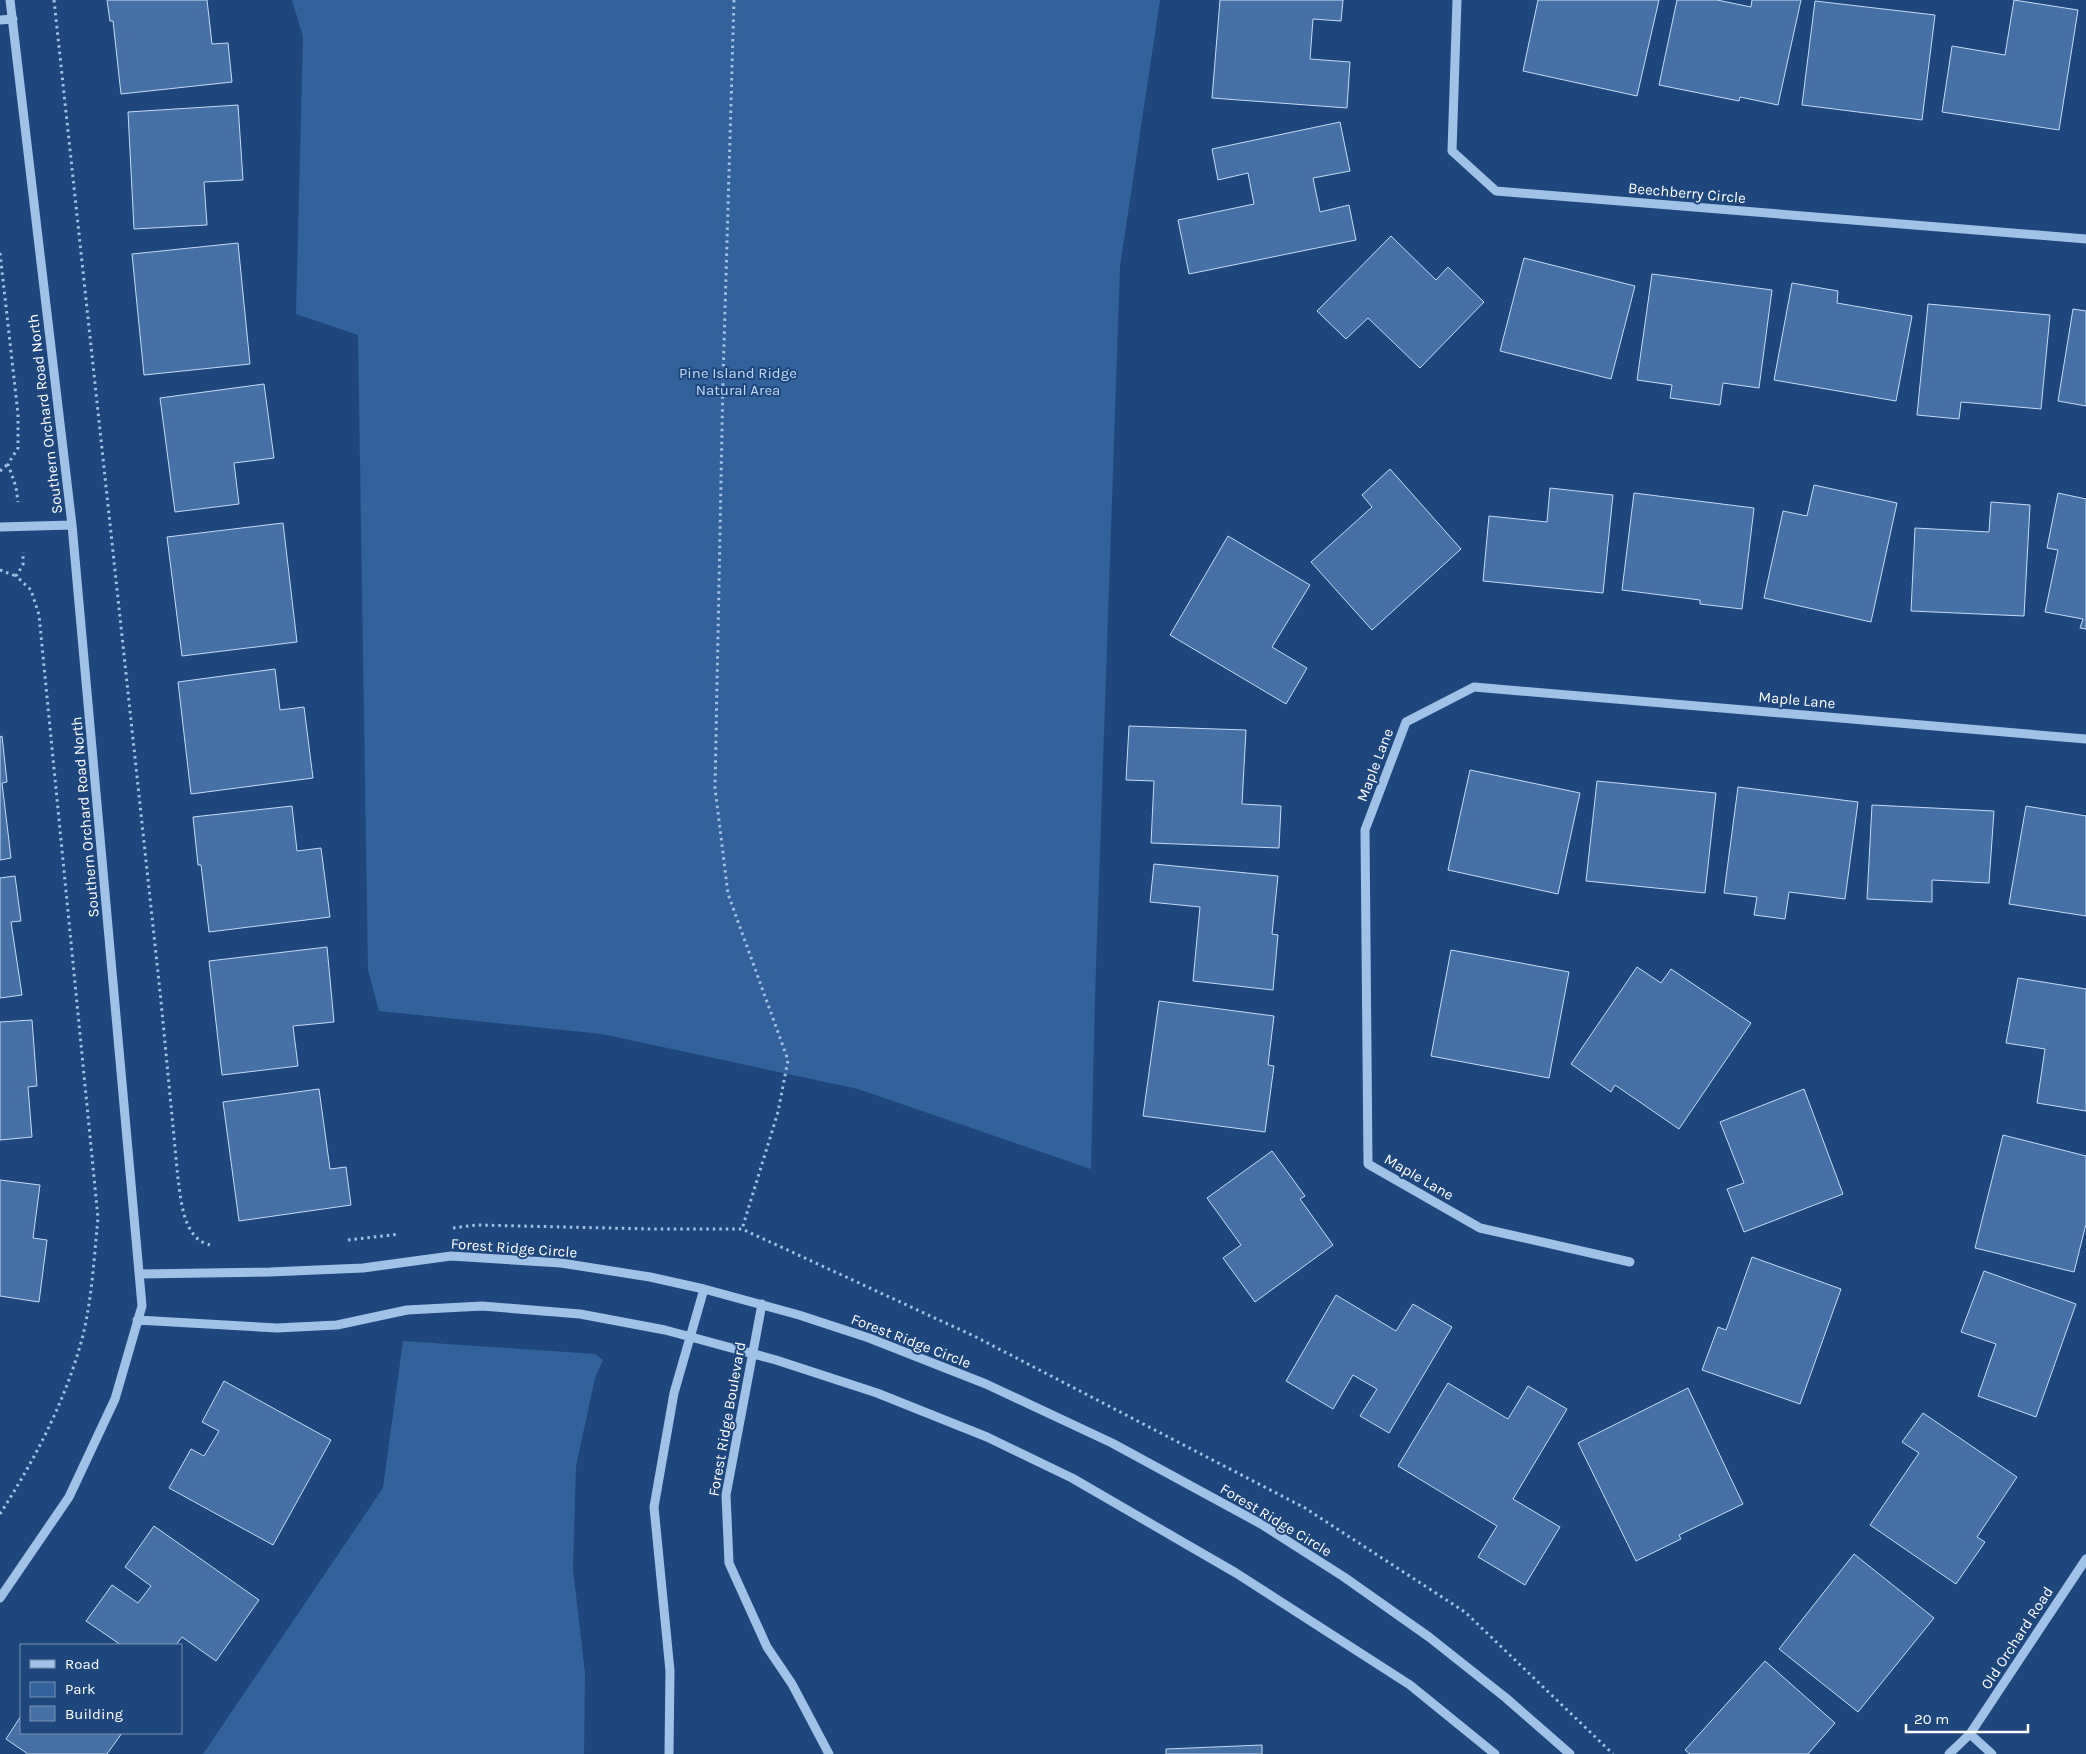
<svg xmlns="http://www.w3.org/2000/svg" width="2086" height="1754" viewBox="0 0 2086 1754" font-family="Karla,sans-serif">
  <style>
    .green { fill: #32619b }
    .building { fill: #4771a6; stroke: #c5dbf5 }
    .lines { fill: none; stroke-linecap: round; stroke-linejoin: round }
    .path { stroke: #a2c1e7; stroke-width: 3; stroke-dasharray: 2.5 4; stroke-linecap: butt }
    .minor { stroke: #a2c1e7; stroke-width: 9 }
    .labels { text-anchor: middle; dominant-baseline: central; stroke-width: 4; stroke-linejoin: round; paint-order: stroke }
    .street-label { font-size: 15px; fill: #fff; stroke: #1f477d }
    .park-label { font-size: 15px; fill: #c5dbf5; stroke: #1f477d }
  </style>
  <rect width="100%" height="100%" fill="#1f477d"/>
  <!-- green -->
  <path class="green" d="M 292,0 L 1160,0 L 1120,266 L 1095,997 L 1091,1169 L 858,1089 L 602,1034 L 379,1011 L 368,970 L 358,335 L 296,314 L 303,37 Z
    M 403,1341 L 595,1354 L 603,1360 L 595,1378 L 576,1466 L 573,1569 L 585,1673 L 584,1754 L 203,1754 L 383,1488 Z"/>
  <!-- building -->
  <path class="building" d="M 107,0 L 207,0 L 212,44 L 228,43 L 232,82 L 121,94 L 113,21 L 110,21 Z
    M 1220,0 L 1343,0 L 1341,21 L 1313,19 L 1310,59 L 1350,62 L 1347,108 L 1212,98 Z
    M 1538,0 L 1659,0 L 1637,96 L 1523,71 Z
    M 1677,0 L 1717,0 L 1751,7 L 1752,0 L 1801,0 L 1778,105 L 1740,97 L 1739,101 L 1659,85 Z
    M 2014,0 L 2078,10 L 2059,130 L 1942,112 L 1952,46 L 2005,55 Z
    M 1815,1 L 1935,15 L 1922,120 L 1802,105 Z
    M 238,105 L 243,180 L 204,182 L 207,225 L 134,229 L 128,112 Z
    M 1340,122 L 1350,171 L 1313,178 L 1320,212 L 1349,205 L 1356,240 L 1189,274 L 1178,220 L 1254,204 L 1248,173 L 1218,180 L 1212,149 Z
    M 1391,236 L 1436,280 L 1448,267 L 1484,302 L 1420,368 L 1368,318 L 1346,339 L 1317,311 Z
    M 238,243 L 250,364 L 144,375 L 132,254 Z
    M 1524,258 L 1635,286 L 1611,379 L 1500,351 Z
    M 1652,274 L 1772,290 L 1759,388 L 1723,383 L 1720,405 L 1670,398 L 1672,385 L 1637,380 Z
    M 1792,283 L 1838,291 L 1837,303 L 1912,316 L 1896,401 L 1774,380 Z
    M 1928,304 L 2050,315 L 2041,409 L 1961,402 L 1959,419 L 1917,415 Z
    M 2073,309 L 2086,311 L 2086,406 L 2058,401 Z
    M 264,384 L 274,458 L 234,463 L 239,504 L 175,512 L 160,398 Z
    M 1390,469 L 1461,549 L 1372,630 L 1311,562 L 1372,507 L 1362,495 Z
    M 1814,485 L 1897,503 L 1871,622 L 1764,598 L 1783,511 L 1807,516 Z
    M 1550,488 L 1613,495 L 1603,593 L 1483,581 L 1489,516 L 1547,522 Z
    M 1634,493 L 1754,508 L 1742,609 L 1700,604 L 1700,600 L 1622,590 Z
    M 2058,493 L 2086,499 L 2086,629 L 2080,628 L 2083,619 L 2045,612 L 2058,550 L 2047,548 Z
    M 1991,502 L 2030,505 L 2024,616 L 1911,611 L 1915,528 L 1989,532 Z
    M 283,523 L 297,642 L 182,656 L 167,537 Z
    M 1228,536 L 1310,585 L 1272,647 L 1307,668 L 1286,704 L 1170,635 Z
    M 275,669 L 280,710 L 304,707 L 313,778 L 191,794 L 178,682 Z
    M 1129,726 L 1246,730 L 1242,804 L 1281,806 L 1279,848 L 1151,843 L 1154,781 L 1126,780 Z
    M 2,736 L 7,782 L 2,783 L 11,858 L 0,860 L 0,737 Z
    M 1470,770 L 1580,793 L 1558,894 L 1448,870 Z
    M 1597,781 L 1716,793 L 1705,893 L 1586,881 Z
    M 1738,787 L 1858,802 L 1845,899 L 1789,892 L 1785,919 L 1754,915 L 1757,897 L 1724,893 Z
    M 1872,805 L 1994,811 L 1989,883 L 1932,880 L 1932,902 L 1867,899 Z
    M 292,806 L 297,851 L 321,848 L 330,917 L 209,932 L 201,865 L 198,865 L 193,817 Z
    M 2026,806 L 2086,816 L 2086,916 L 2009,904 Z
    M 1154,864 L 1278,876 L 1272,934 L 1278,935 L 1273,990 L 1193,981 L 1200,907 L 1150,902 Z
    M 15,876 L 21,921 L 11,922 L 22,995 L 0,998 L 0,878 Z
    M 327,947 L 334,1022 L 293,1026 L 298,1066 L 222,1075 L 209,961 Z
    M 1451,950 L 1569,972 L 1549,1078 L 1431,1056 Z
    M 1637,967 L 1661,983 L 1671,969 L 1751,1023 L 1679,1129 L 1615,1085 L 1611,1092 L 1571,1064 Z
    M 2018,978 L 2086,989 L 2086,1111 L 2037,1103 L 2045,1049 L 2006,1043 Z
    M 1159,1001 L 1274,1016 L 1268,1065 L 1274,1066 L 1265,1132 L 1143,1116 Z
    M 32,1020 L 37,1086 L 28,1087 L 32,1137 L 0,1140 L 0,1022 Z
    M 319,1089 L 330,1169 L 346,1167 L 351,1205 L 239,1221 L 223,1102 Z
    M 1804,1089 L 1843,1194 L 1744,1232 L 1727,1189 L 1744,1183 L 1720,1122 Z
    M 2003,1135 L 2086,1156 L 2086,1224 L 2074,1272 L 1975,1248 Z
    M 1272,1151 L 1305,1196 L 1300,1199 L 1333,1245 L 1255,1302 L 1223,1258 L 1241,1245 L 1207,1198 Z
    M 0,1180 L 40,1185 L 33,1238 L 47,1240 L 39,1302 L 0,1296 Z
    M 1752,1257 L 1841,1289 L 1800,1404 L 1702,1370 L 1718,1327 L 1726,1330 Z
    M 1984,1271 L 2076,1304 L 2036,1417 L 1978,1396 L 1996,1344 L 1961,1332 Z
    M 1336,1295 L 1396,1331 L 1413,1304 L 1452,1327 L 1389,1433 L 1360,1416 L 1377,1389 L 1353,1375 L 1333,1409 L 1286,1381 Z
    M 224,1381 L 331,1440 L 273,1545 L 169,1488 L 191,1449 L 204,1456 L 219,1431 L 202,1422 Z
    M 1448,1383 L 1508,1419 L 1528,1386 L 1567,1409 L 1513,1499 L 1560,1527 L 1525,1585 L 1478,1557 L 1497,1526 L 1398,1466 Z
    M 1688,1388 L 1743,1504 L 1679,1535 L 1681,1539 L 1636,1561 L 1578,1443 Z
    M 1923,1413 L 2017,1477 L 1977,1537 L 1985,1542 L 1956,1584 L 1870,1525 L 1919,1453 L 1902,1442 Z
    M 154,1526 L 259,1600 L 216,1661 L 182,1637 L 176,1645 L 121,1645 L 86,1621 L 112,1585 L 138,1603 L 151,1586 L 125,1567 Z
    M 1854,1554 L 1934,1618 L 1858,1712 L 1779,1649 Z
    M 1765,1661 L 1835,1723 L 1808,1754 L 1690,1754 L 1685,1750 Z
    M 21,1716 L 21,1733 L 122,1733 L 107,1754 L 28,1754 L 6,1739 Z
    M 1262,1745 L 1262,1754 L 1166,1754 L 1166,1749 Z"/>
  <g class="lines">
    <!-- path -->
    <path class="path" d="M 54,0 L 161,1001 L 178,1179 C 181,1198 182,1226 199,1240 C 201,1242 207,1244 210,1245
      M 734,0 L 723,380 L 715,788 L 728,894 L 788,1060 L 778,1112 L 742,1229
      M 0,253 L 18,414 L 18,448 L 8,464 L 16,487 L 18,502
      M 0,471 L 8,464
      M 0,570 L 16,576
      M 453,1228 L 476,1225 L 652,1229 L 742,1229 L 976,1337 L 1305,1508 L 1465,1612 L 1613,1754
      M 348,1240 L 399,1234
      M 0,1514 C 35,1459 65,1402 82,1339 C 92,1300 94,1258 98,1218 L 39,615 L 31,590 L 16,576 L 23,565 L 23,552"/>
    <!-- minor -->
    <path class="minor" d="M 1457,0 L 1452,151 L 1496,191 L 2086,239
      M 0,20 L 13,19
      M 0,527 L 72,525
      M 1630,1262 L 1480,1228 L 1368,1164 L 1365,830 L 1406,722 L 1474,687 L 2086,739
      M 139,1274 L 270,1272 L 363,1268 L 451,1256 L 561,1263 L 650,1277 L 704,1289 L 799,1315 L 869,1338 L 986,1384 L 1112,1443 L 1261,1524 L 1344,1577 L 1429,1637 L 1506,1698 L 1570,1754
      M 762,1304 L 726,1495 L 729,1563 L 767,1647 L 792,1684 L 829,1754
      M 137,1320 L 277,1328 L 337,1325 L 407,1310 L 482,1306 L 580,1314 L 665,1330 L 776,1360 L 877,1393 L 987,1437 L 1072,1478 L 1236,1573 L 1410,1685 L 1495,1754
      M 0,1598 L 69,1497 L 115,1399 L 142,1306 L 72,525 L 10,0
      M 1970,1734 L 1992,1754
      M 669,1754 L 670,1671 L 654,1507 L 674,1393 L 704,1289
      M 1949,1754 L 1970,1734 L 2086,1559"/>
  </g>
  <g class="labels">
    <!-- street labels -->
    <g class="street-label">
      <text transform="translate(1687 193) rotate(5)">Beechberry Circle</text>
      <text transform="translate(45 414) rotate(-97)">Southern Orchard Road North</text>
      <text transform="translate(1797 700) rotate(5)">Maple Lane</text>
      <text transform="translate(1375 765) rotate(-69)">Maple Lane</text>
      <text transform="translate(85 817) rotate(-95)">Southern Orchard Road North</text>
      <text transform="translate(1419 1177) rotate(30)">Maple Lane</text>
      <text transform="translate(514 1248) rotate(4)">Forest Ridge Circle</text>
      <text transform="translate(911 1341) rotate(21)">Forest Ridge Circle</text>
      <text transform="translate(727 1419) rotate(-80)">Forest Ridge Boulevard</text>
      <text transform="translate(1276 1520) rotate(31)">Forest Ridge Circle</text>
      <text transform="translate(2017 1638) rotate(-57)">Old Orchard Road</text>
    </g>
    <!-- park labels -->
    <g class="park-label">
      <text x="738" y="373">Pine Island Ridge<tspan x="738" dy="17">Natural Area</tspan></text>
    </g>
  </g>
  <!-- legend -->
  <rect x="20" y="1644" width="162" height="90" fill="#1f477d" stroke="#7991b1"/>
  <rect x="30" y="1660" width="25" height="8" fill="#a2c1e7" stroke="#7991b1"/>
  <text x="65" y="1669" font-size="15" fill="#ffffff">Road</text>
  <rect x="30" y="1682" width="25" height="15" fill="#32619b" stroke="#7991b1"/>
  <text x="65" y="1694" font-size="15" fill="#ffffff">Park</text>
  <rect x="30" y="1706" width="25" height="15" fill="#4771a6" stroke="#7991b1"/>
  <text x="65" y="1719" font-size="15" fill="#ffffff">Building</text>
  <!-- scale -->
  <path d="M1906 1724v8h122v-8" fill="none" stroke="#ffffff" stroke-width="2.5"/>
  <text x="1914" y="1724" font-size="15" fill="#ffffff" stroke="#1f477d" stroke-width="4" paint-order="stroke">20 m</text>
</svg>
